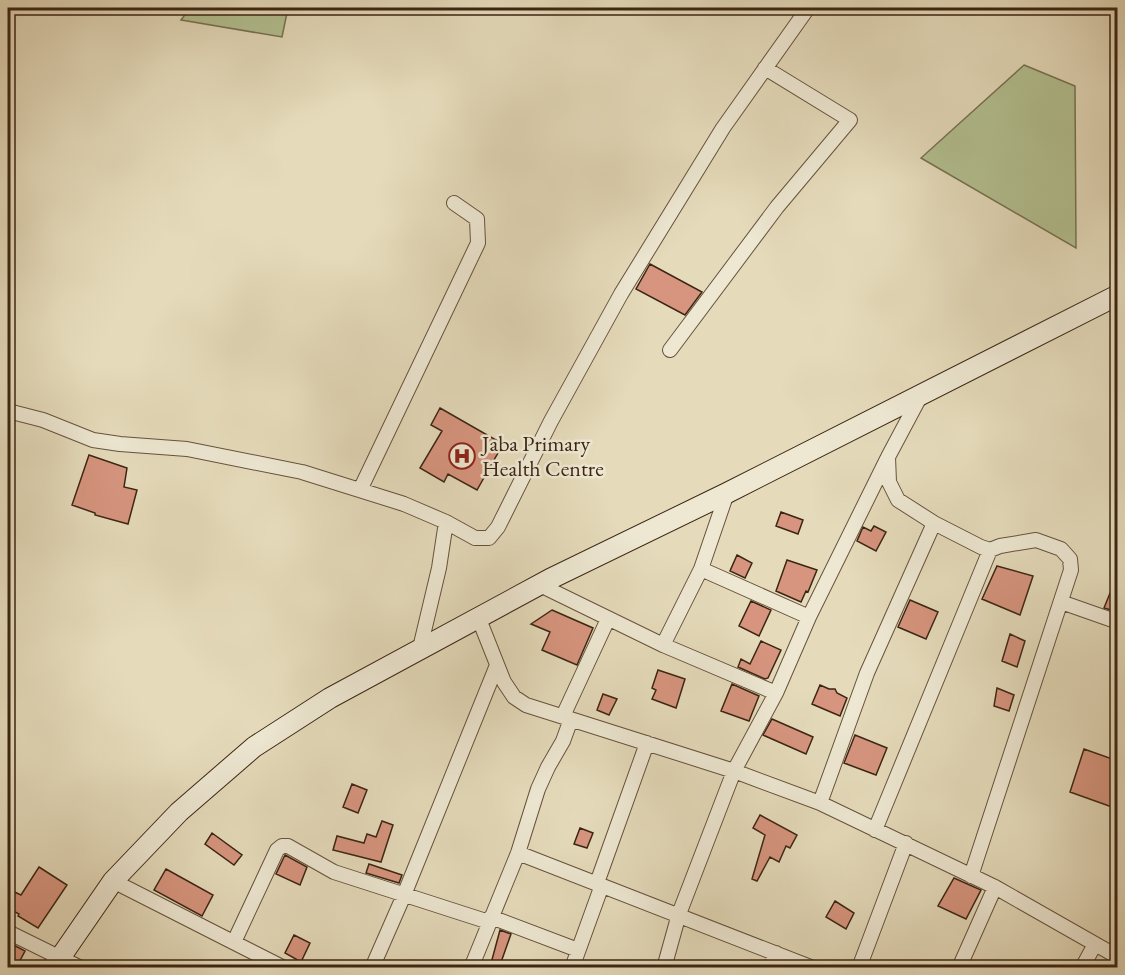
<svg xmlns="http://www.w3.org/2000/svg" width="1125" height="975" viewBox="0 0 1125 975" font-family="'EB Garamond',serif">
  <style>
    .green { fill: #b3c091; stroke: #777252; stroke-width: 1.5 }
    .building { fill: #d7957f; stroke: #3b2513; stroke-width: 1.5 }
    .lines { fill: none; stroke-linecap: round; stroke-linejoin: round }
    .street-casing { stroke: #66523d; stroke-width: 16 }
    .secondary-casing { stroke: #3b2513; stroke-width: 22 }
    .street { stroke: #eee8d3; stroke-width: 14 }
    .secondary { stroke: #eee8d3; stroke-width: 20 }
    .labels { text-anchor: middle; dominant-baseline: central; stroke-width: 5; stroke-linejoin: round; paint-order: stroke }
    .poi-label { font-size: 22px; fill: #3b2513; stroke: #eee8d3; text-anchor: start }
  </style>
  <rect width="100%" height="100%" fill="#e5dbbb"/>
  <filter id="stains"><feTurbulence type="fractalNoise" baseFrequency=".00333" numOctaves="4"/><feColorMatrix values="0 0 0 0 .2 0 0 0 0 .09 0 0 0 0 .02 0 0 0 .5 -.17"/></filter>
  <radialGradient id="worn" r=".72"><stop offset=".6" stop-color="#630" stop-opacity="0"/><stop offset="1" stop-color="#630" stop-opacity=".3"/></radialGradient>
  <!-- green -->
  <path class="green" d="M 190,8 L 288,8 L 282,37 L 181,20 Z
    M 1024,65 L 1075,86 L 1076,248 L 921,158 Z"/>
  <!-- building -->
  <path class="building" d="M 650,264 L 702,292 L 685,315 L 636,289 Z
    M 440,408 L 503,444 L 477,490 L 448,474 L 444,482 L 420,468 L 442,431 L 431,425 Z
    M 89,455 L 127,468 L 124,487 L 137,490 L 128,524 L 95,515 L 95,513 L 72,505 Z
    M 781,512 L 803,520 L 798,534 L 776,526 Z
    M 874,526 L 886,532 L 876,551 L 857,541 L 863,527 L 871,531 Z
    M 737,555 L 752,563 L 745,578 L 730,571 Z
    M 787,560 L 817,570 L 808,592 L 806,591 L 801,602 L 776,591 Z
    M 997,566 L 1033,576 L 1020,615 L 982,599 Z
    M 1117,576 L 1118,576 L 1118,612 L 1104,608 Z
    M 910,600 L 938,612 L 926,639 L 898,627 Z
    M 751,601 L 771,610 L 759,636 L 739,626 Z
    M 552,610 L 593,628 L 577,665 L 542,650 L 550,632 L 531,624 Z
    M 1010,634 L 1025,641 L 1017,667 L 1002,661 Z
    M 761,641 L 781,650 L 768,678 L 765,679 L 738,667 L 741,659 L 750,664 Z
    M 658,670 L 685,679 L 676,708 L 652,699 L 656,690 L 652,688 Z
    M 732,684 L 759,696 L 749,721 L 721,711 Z
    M 820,685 L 829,689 L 835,689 L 837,693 L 847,698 L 840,716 L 812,704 Z
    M 997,688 L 1014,695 L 1009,711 L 994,706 Z
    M 603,694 L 617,699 L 609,715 L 597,710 Z
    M 772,719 L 813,737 L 806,754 L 763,735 Z
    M 855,735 L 887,748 L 876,775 L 844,763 Z
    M 1084,749 L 1118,761 L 1118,788 L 1112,807 L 1070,792 Z
    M 352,784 L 367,790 L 358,813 L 343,807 Z
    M 760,815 L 797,835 L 790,848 L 786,846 L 779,862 L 770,857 L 757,881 L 752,879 L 765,835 L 753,828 Z
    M 382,821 L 393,825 L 381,862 L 333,850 L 337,836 L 364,843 L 367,834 L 376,837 Z
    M 580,828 L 593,833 L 587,848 L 574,844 Z
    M 212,833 L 242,855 L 234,865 L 205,844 Z
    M 285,855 L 307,867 L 300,885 L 276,874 Z
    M 369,864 L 402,875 L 399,883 L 366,873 Z
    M 39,867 L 67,885 L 38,928 L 18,916 L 19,914 L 8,908 L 8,889 L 21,895 Z
    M 166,869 L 213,895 L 202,916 L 154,890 Z
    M 954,878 L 981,890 L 966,919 L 938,906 Z
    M 835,901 L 854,913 L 846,929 L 826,917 Z
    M 500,930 L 511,934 L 499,968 L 492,968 L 490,967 Z
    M 294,935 L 310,943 L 301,962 L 285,953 Z
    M 8,942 L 25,951 L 16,968 L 8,968 Z"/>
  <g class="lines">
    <!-- street casing -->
    <g class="street-casing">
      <path id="street" d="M 670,350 L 777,207 L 850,120 L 765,68
        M 921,395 L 888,457 L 889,482 L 898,500 L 934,523 L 981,547 L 990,550 L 1000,546 L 1036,540 L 1061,549 L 1070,559 L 1071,570 L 971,876
        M 8,411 L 43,420 L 93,440 L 120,444 L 187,449 L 302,472 L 404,504 L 446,522 L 475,538 L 489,538 L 498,527 L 551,421 L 621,294 L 723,128 L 808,8
        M 360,490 L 478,243 L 477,219 L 454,203
        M 727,493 L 701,569 L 663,645 L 776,693
        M 701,569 L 809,617
        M 540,585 L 663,645
        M 1061,602 L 1118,622
        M 479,619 L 504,682 L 514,697 L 526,705 L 734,771 L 820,803 L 995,887 L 1118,957
        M 420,648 L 439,568 L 446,522
        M 563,716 L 608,619
        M 820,803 L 867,673 L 934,523
        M 875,830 L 990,550
        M 518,853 L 813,968
        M 113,881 L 284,968
        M 597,883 L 647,743
        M 491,917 L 578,950
        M 8,932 L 81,968
        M 234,942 L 277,850 L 282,846 L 288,846 L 334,872 L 489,922
        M 372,968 L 404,895 L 497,665
        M 471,968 L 518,853 L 538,789 L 548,767 L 563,741 L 571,719
        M 572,968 L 602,885
        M 664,968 L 679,914 L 734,771 L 776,693 L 809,617 L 887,459
        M 770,968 L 776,953
        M 859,968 L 906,843
        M 959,968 L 995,887
        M 1082,968 L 1095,944"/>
    </g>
    <!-- secondary casing -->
    <g class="secondary-casing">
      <path id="secondary" d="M 53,968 L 113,881 L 179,812 L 254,747 L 330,698 L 550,579 L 727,493 L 1118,295"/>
    </g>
    <!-- street -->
    <use href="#street" class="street"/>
    <!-- secondary -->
    <use href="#secondary" class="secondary"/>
  </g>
  <!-- icons -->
  <defs>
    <g id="hospital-ring" transform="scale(1.35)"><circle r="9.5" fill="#eee8d3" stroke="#8f2418" stroke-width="1.5"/><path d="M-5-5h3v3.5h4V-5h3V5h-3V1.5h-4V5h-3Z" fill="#8f2418"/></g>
  </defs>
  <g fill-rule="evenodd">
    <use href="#hospital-ring" x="462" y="456"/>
  </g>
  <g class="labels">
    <!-- poi labels -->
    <g class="poi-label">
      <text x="482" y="443">Jaba Primary<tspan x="482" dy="25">Health Centre</tspan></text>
    </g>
  </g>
  <!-- margin -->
  <rect width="1125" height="975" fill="none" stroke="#e5dbbb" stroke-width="30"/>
  <rect x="9" y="9" width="1107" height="957" fill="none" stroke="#3b2513" stroke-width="3"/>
  <rect x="15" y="15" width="1095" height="945" fill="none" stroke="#3b2513" stroke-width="1.5"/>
  <rect width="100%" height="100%" filter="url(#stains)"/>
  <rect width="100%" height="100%" fill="url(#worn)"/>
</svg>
